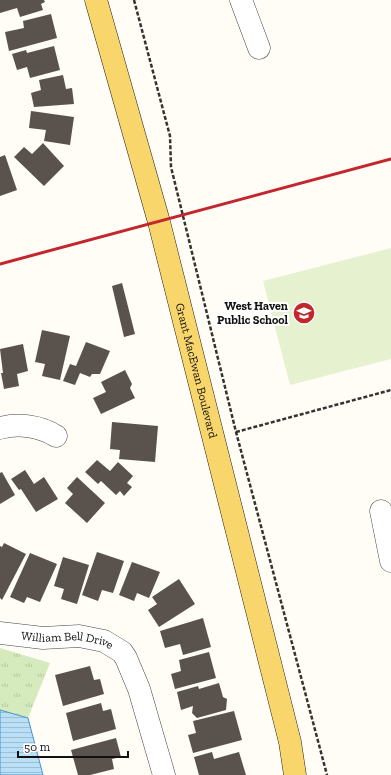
<svg xmlns="http://www.w3.org/2000/svg" width="391" height="775" viewBox="0 0 391 775" font-family="'Zilla Slab',serif">
  <style>
    .grass { fill: url(#grass-tufts) }
    .pitch { fill: #e6f2cf }
    .water { fill: url(#water-rules); stroke: #3f96cf }
    .building { fill: #5a524d }
    .lines { fill: none; stroke-linecap: round; stroke-linejoin: round }
    .minor-casing { stroke: #444; stroke-width: 23 }
    .major-casing { stroke: #222; stroke-width: 23 }
    .path { stroke: #333; stroke-width: 2.5; stroke-dasharray: 4 2; stroke-linecap: butt }
    .minor { stroke: #fff; stroke-width: 22 }
    .major { stroke: #f9d66b; stroke-width: 22 }
    .rail { stroke: #c4262e; stroke-width: 3 }
    .labels { text-anchor: middle; dominant-baseline: central; stroke-width: 4; stroke-linejoin: round; paint-order: stroke }
    .poi-label { font-size: 12px; font-weight: bold; fill: #111; stroke: #fff; text-anchor: end }
    .street-label { font-size: 12px; fill: #111; stroke: #fff }
  </style>
  <defs>
    <pattern id="grass-tufts" width="24" height="20" patternUnits="userSpaceOnUse"><rect width="24" height="20" fill="#d5ebbd"/><path d="M3 7l-1-3M5 7V3M7 7l1-3M15 17l-1-3M17 17v-4M19 17l1-3" fill="none" stroke="#b6c8a1"/></pattern>
    <pattern id="water-rules" width="6" height="5" patternUnits="userSpaceOnUse"><rect width="6" height="5" fill="#b9e0f7"/><path d="M0 2.5h6" fill="none" stroke="#9ebfd3"/></pattern>
  </defs>
  <rect width="100%" height="100%" fill="#fffdf5"/>
  <!-- grass -->
  <path class="grass" d="M 0,648 L 50,663 L 28,718 L 0,710 Z"/>
  <!-- pitch -->
  <path class="pitch" d="M 391,248 L 391,359 L 290,385 L 263,281 Z"/>
  <!-- water -->
  <path class="water" d="M 0,710 L 28,718 L 43,775 L 0,775 Z"/>
  <!-- building -->
  <path class="building" d="M 0,0 L 44,0 L 45,2 L 41,4 L 43,10 L 20,17 L 17,8 L 0,13 Z
    M 51,14 L 57,38 L 9,51 L 5,32 L 24,28 L 23,21 Z
    M 54,46 L 60,70 L 30,78 L 27,67 L 17,70 L 12,54 L 26,50 L 27,53 Z
    M 63,75 L 66,89 L 72,88 L 74,104 L 34,107 L 31,93 L 41,90 L 39,80 Z
    M 31,111 L 74,117 L 70,145 L 44,141 L 46,130 L 29,128 Z
    M 43,143 L 64,166 L 44,186 L 14,157 L 24,147 L 32,154 Z
    M 5,155 L 17,190 L 0,196 L 0,157 Z
    M 122,283 L 135,334 L 124,337 L 112,286 Z
    M 42,330 L 70,336 L 60,380 L 42,376 L 45,364 L 35,362 Z
    M 86,342 L 110,351 L 100,374 L 92,374 L 90,377 L 80,373 L 75,385 L 63,381 L 70,364 L 76,366 Z
    M 23,344 L 28,371 L 17,374 L 19,386 L 4,389 L 1,373 L 3,373 L 0,349 Z
    M 125,370 L 132,384 L 130,388 L 135,398 L 101,414 L 93,398 L 106,392 L 101,382 Z
    M 112,422 L 158,426 L 155,462 L 119,459 L 120,450 L 110,449 Z
    M 97,460 L 110,471 L 118,462 L 133,476 L 127,483 L 132,487 L 124,496 L 120,491 L 116,495 L 101,481 L 98,484 L 85,472 Z
    M 25,470 L 34,484 L 44,477 L 58,499 L 36,512 L 21,489 L 19,490 L 11,479 Z
    M 2,472 L 15,495 L 0,504 L 0,473 Z
    M 77,477 L 105,503 L 87,523 L 65,503 L 73,494 L 67,488 Z
    M 4,543 L 26,554 L 2,600 L 0,598 L 0,546 L 2,547 Z
    M 97,552 L 124,561 L 113,593 L 102,590 L 98,601 L 82,595 Z
    M 30,553 L 57,564 L 40,602 L 27,597 L 24,603 L 10,597 Z
    M 63,557 L 89,565 L 77,604 L 61,599 L 64,589 L 54,586 Z
    M 132,562 L 160,572 L 149,598 L 137,593 L 134,601 L 119,595 Z
    M 179,579 L 195,604 L 159,627 L 148,610 L 157,604 L 152,597 Z
    M 203,618 L 211,647 L 183,655 L 180,644 L 165,648 L 160,631 Z
    M 209,652 L 216,678 L 175,689 L 171,674 L 181,671 L 179,660 Z
    M 90,666 L 94,680 L 100,679 L 104,694 L 63,706 L 55,675 Z
    M 219,683 L 223,697 L 227,699 L 226,710 L 197,718 L 192,713 L 193,706 L 181,710 L 177,692 L 198,686 L 199,689 Z
    M 101,703 L 103,711 L 111,709 L 116,729 L 73,741 L 66,713 Z
    M 234,711 L 242,740 L 193,753 L 188,735 L 196,733 L 193,721 Z
    M 116,738 L 121,757 L 112,759 L 114,769 L 90,775 L 78,775 L 71,750 Z
    M 212,752 L 214,759 L 239,752 L 246,775 L 199,775 L 194,757 Z"/>
  <g class="lines">
    <!-- minor casing -->
    <g class="minor-casing">
      <g id="minor">
        <path d="M 241,0 L 259,48"/>
        <path d="M 0,428 C 19,423 40,426 56,436"/>
        <path d="M 381,511 L 391,561"/>
        <path id="s1" d="M 0,633 L 43,638 L 79,636 L 104,641 L 122,652 L 126,658 L 139,689 L 164,775"/>
      </g>
    </g>
    <!-- major casing -->
    <g class="major-casing">
      <g id="major">
        <path id="s2" d="M 96,0 L 159,222 L 290,742 L 295,775"/>
      </g>
    </g>
    <!-- path -->
    <path class="path" d="M 134,0 L 170,136 L 171,167 L 236,432 L 327,775
      M 236,432 L 391,390"/>
    <!-- minor -->
    <use href="#minor" class="minor"/>
    <!-- major -->
    <use href="#major" class="major"/>
    <!-- rail -->
    <path class="rail" d="M 0,264 L 391,159"/>
  </g>
  <!-- icons -->
  <defs>
    <g id="school-disc" transform="scale(1.15)"><circle r="9.5" fill="#c4262e" stroke="#fff"/><path d="M0-5L7-2L0 1L-7-2ZM-4 1L0 2.5L4 1V4Q0 6-4 4Z" fill="#fff"/></g>
  </defs>
  <g fill-rule="evenodd">
    <use href="#school-disc" x="304" y="313"/>
  </g>
  <g class="labels">
    <!-- poi labels -->
    <g class="poi-label">
      <text x="288" y="306">West Haven<tspan x="288" dy="14">Public School</tspan></text>
    </g>
    <!-- street labels -->
    <g class="street-label">
      <text stroke="none"><textPath href="#s2" startOffset="384">Grant MacEwan Boulevard</textPath></text>
      <text stroke="none"><textPath href="#s1" startOffset="68">William Bell Drive</textPath></text>
    </g>
  </g>
  <!-- scale -->
  <path d="M18 751v6h110v-6" fill="none" stroke="#111111" stroke-width="2"/>
  <text x="24" y="751" font-size="12" fill="#111111" stroke="#ffffff" stroke-width="3" paint-order="stroke">50 m</text>
</svg>
